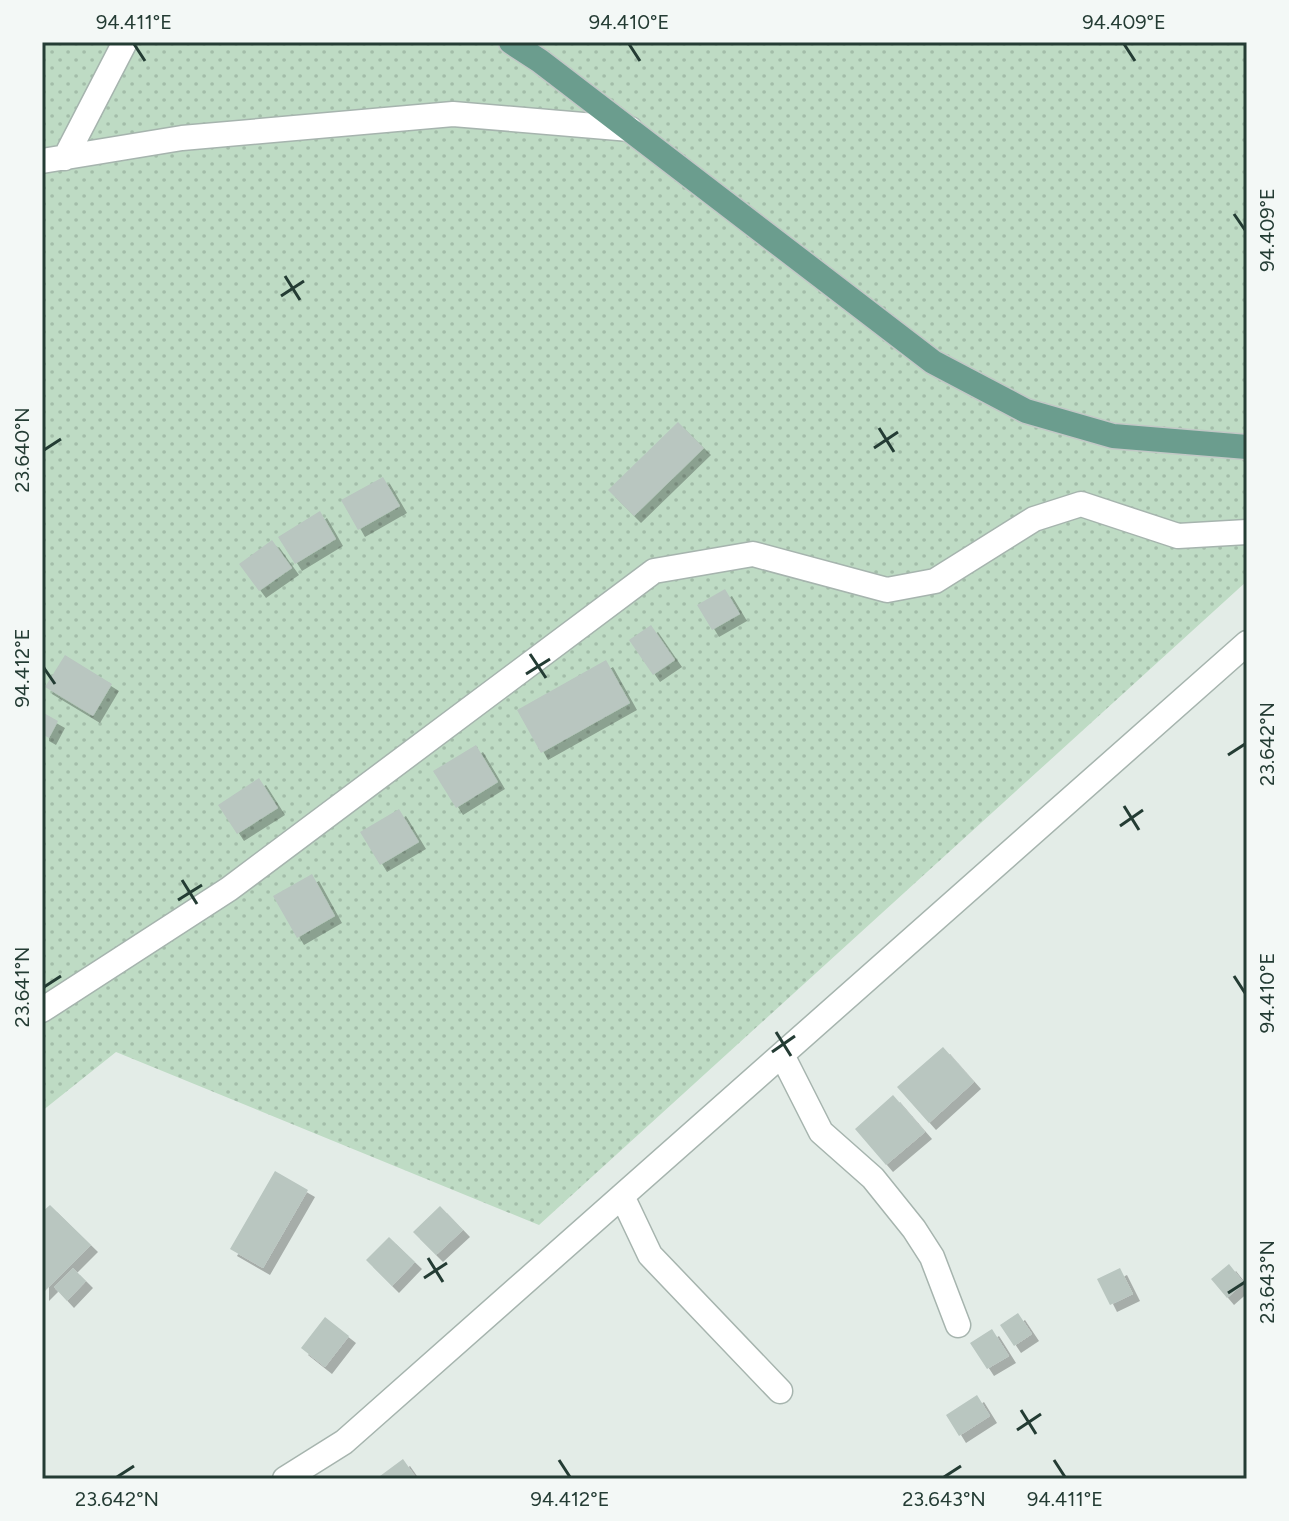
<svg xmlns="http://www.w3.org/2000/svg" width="1289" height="1521" viewBox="0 0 1289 1521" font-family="Figtree,sans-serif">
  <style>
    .grass { fill: url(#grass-dots) }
    .building { fill: #b9c6c0; filter: url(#shadow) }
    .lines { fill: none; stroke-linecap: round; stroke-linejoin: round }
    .minor-casing { stroke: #a6b4ae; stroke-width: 27 }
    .major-casing { stroke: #c2c8c6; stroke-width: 27 }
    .minor { stroke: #fff; stroke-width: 24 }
    .major { stroke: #6b9d8e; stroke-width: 24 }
    .ticks { fill: none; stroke: #243c34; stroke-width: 3 }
    .neatline { fill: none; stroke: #243c34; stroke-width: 3 }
    .ticks-label { font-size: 20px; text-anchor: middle; fill: #243c34 }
  </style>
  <defs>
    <pattern id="grass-dots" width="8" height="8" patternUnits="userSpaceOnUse" patternTransform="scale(2)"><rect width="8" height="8" fill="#bedbc4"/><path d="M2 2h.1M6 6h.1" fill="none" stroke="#a3bda9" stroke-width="1.8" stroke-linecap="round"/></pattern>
    <filter id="shadow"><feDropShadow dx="7" dy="7" stdDeviation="0" flood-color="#0004"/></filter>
  </defs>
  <rect width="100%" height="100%" fill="#e3ece7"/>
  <!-- grass -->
  <path class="grass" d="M 42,42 L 1247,42 L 1247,581 L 539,1225 L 116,1052 L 42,1111 Z"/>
  <!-- building -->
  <path class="building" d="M 678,422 L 704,448 L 634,516 L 608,490 Z
    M 383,477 L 400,506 L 358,530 L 341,500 Z
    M 320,511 L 336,539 L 295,564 L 278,537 Z
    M 272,540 L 292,568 L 259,591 L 239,564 Z
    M 725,589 L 740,614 L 712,630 L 697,605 Z
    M 651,625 L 675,660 L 653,675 L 629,640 Z
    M 65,655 L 112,684 L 93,716 L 45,687 Z
    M 606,660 L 630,703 L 541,753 L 517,710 Z
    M 42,712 L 58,721 L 49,738 L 42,734 Z
    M 476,745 L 498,782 L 456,808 L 433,771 Z
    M 259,778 L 278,808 L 237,834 L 218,805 Z
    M 399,809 L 419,842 L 380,865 L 360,832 Z
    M 312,874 L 335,916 L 297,938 L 273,896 Z
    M 943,1047 L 974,1082 L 929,1123 L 897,1087 Z
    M 893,1095 L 925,1132 L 886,1165 L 855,1129 Z
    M 275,1171 L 308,1190 L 263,1268 L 230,1249 Z
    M 50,1205 L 91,1245 L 42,1294 L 42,1212 Z
    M 440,1206 L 463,1230 L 436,1255 L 413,1232 Z
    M 389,1237 L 415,1262 L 392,1286 L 366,1260 Z
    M 1229,1264 L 1244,1283 L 1227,1298 L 1211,1279 Z
    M 73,1268 L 86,1281 L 67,1301 L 54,1287 Z
    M 1120,1268 L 1133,1294 L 1110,1305 L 1097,1279 Z
    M 1018,1313 L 1032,1334 L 1014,1346 L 1000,1325 Z
    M 325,1317 L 349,1336 L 325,1367 L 301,1348 Z
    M 992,1329 L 1009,1356 L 987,1369 L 970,1343 Z
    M 977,1395 L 990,1416 L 959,1436 L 946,1415 Z
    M 403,1459 L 417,1479 L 376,1479 Z"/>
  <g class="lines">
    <!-- minor casing -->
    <g class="minor-casing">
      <path id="minor" d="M 65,158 L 125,42
        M 42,161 L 182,138 L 453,114 L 630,129
        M 42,1010 L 229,889 L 654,571 L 753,554 L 887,590 L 935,581 L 1034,519 L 1081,504 L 1178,536 L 1247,532
        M 782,1055 L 821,1132 L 873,1178 L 914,1229 L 932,1257 L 958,1325
        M 622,1196 L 650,1255 L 780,1391
        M 285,1479 L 344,1442 L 1247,643"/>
    </g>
    <!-- major casing -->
    <g class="major-casing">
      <path id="major" d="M 511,42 L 540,61 L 933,362 L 1026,411 L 1113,436 L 1247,447"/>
    </g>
    <!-- minor -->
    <use href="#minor" class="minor"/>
    <!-- major -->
    <use href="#major" class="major"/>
  </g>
  <!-- ticks -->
  <path class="ticks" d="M 134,44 L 145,61M 629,44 L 640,61M 1124,44 L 1135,61M 1234,214 L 1245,230M 285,276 L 300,300M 281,296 L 304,281M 879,428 L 894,452M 874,448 L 898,432M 44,450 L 61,439M 530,654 L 546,678M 44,668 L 55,684M 526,674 L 550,659M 1228,755 L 1245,744M 1124,806 L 1139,830M 1120,826 L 1143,810M 182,880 L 197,904M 178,900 L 202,885M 1234,976 L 1245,993M 44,987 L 61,976M 776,1032 L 791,1056M 772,1052 L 795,1036M 428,1258 L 443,1282M 424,1278 L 447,1263M 1228,1293 L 1245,1282M 1021,1410 L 1036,1434M 1017,1430 L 1041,1414M 559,1460 L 570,1477M 1054,1460 L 1065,1477M 117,1477 L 134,1466M 944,1477 L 961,1466"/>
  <!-- border -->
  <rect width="1289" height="1521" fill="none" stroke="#f3f8f6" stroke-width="88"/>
  <rect x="44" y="44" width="1201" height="1433" class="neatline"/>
  <g class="ticks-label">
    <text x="134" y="29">94.411°E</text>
    <text x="629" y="29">94.410°E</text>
    <text x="1124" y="29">94.409°E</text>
    <text transform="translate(1267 230) rotate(-90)" y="7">94.409°E</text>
    <text transform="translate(22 450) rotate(-90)" y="7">23.640°N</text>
    <text transform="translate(22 668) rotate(-90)" y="7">94.412°E</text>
    <text transform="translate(1267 744) rotate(-90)" y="7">23.642°N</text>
    <text transform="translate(22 987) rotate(-90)" y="7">23.641°N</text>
    <text transform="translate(1267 993) rotate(-90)" y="7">94.410°E</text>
    <text transform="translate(1267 1282) rotate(-90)" y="7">23.643°N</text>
    <text x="117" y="1506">23.642°N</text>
    <text x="570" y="1506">94.412°E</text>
    <text x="944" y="1506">23.643°N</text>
    <text x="1065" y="1506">94.411°E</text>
  </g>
</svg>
